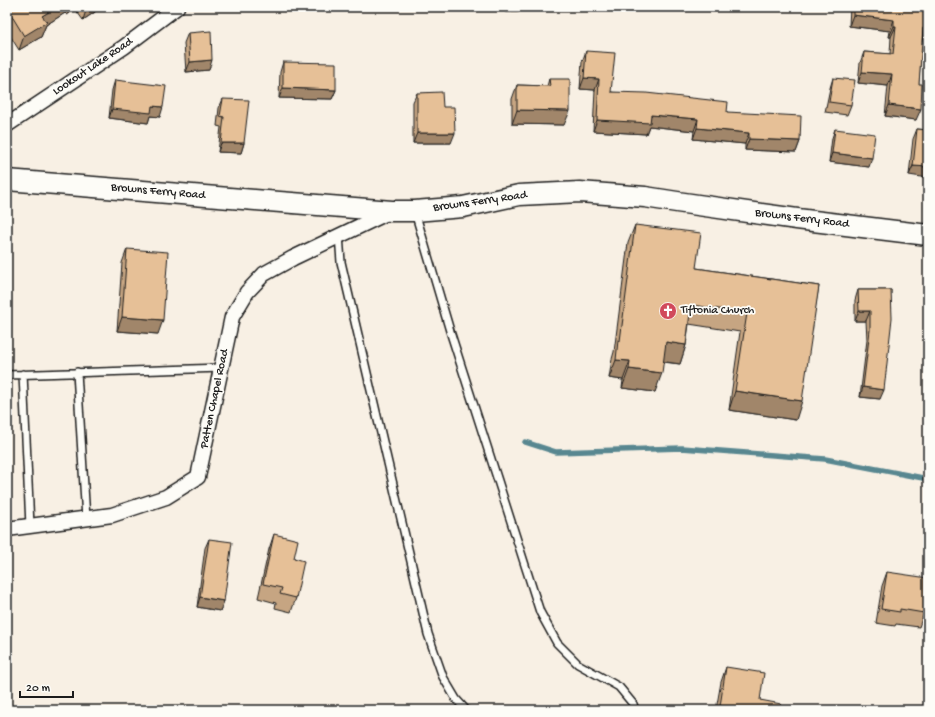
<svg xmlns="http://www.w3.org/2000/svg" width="935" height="717" viewBox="0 0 935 717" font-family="'Gochi Hand',sans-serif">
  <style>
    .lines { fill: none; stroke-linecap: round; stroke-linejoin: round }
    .stream { stroke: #588790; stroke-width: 5.5 }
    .lane-casing { stroke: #1c1c1c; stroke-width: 10 }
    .street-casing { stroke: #1c1c1c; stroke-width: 17 }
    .secondary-casing { stroke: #1c1c1c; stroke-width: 23 }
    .lane { stroke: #fdfcf7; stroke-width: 7 }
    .street { stroke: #fdfcf7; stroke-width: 14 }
    .secondary { stroke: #fdfcf7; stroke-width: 20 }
    .wall { fill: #c6a582; stroke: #1c1c1c }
    .shaded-wall { fill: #a1866a; stroke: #1c1c1c }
    .building { fill: #e6c097; stroke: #1c1c1c }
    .labels { text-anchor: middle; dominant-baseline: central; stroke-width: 3.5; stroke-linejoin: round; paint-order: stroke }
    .street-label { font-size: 12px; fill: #1c1c1c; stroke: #fdfcf7 }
    .poi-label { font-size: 12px; fill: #1c1c1c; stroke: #fdfcf7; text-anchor: start }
  </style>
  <rect width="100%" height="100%" fill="#f8f0e4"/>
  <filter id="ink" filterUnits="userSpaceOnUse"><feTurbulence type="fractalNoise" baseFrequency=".025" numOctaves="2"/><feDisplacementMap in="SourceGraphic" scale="8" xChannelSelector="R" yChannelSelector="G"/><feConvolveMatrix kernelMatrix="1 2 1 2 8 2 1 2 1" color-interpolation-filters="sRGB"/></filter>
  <g filter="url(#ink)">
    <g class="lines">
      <!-- stream -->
      <path class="stream" d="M 525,442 L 556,452 L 682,448 L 825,459 L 928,479"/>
      <!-- lane casing -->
      <g class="lane-casing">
        <path id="lane" d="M 415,212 L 450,331 L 540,612 L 557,643 L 578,664 L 619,687 L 633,704 L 635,710
          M 339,235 L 341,262 L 428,634 L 443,677 L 456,699 L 466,710
          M 77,372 L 86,519
          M 23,374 L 30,526
          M 7,375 L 222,368"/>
      </g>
      <!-- street casing -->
      <g class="street-casing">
        <path id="street" d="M 7,125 L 124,47 L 177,7
          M 7,529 L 112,515 L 166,497 L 198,477 L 232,317 L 247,292 L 264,274 L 293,258 L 389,212"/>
      </g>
      <!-- secondary casing -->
      <g class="secondary-casing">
        <path id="secondary" d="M 7,180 L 392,211 L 415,211 L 463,207 L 519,195 L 580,192 L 645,197 L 677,202 L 797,219 L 928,235"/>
      </g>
      <!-- lane -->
      <use href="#lane" class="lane"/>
      <!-- street -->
      <use href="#street" class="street"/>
      <!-- secondary -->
      <use href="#secondary" class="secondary"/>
    </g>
    <!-- wall -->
    <path class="wall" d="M 7,7 L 97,7 L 95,12 L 83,20 L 75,9 L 67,15 L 65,13 L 46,25 L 41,37 L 19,50 L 7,31 Z
      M 850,7 L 928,7 L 928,32 L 926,32 L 923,40 L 922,40 L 916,120 L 885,116 L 888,86 L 858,83 L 860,63 L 864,52 L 890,54 L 891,37 L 889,37 L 890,31 L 849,26 Z
      M 188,33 L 209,70 L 186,72 L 184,43 Z
      M 586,51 L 611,92 L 727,112 L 800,141 L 796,152 L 745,150 L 745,144 L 693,139 L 694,131 L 649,126 L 646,134 L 593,131 L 595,90 L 580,89 L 582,62 Z
      M 283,62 L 336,90 L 332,99 L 279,98 L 280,72 Z
      M 833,78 L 851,105 L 847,115 L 825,112 L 830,88 Z
      M 549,79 L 564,125 L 512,124 L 512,99 L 517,85 L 547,86 Z
      M 115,80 L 160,117 L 150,116 L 148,123 L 109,118 L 112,90 Z
      M 417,93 L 443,107 L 451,143 L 413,143 L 413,102 Z
      M 223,99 L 244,143 L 241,153 L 218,152 L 221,127 L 217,126 L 219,108 Z
      M 835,129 L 869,167 L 829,162 L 832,138 Z
      M 917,129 L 928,130 L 909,175 L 913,139 Z
      M 635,225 L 696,268 L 819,286 L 796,420 L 729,410 L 740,332 L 689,324 L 686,345 L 680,364 L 663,362 L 655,392 L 622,388 L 623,380 L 609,378 L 612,359 L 614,352 L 628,243 Z
      M 127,249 L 158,334 L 117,331 L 122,263 Z
      M 858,290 L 891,290 L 880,399 L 860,397 L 867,340 L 866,321 L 855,321 L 855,300 Z
      M 928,369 L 928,400 L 926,400 L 927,372 Z
      M 274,534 L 294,558 L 296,598 L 291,612 L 275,608 L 276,603 L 258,598 L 269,549 Z
      M 209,539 L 224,601 L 220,611 L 197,607 L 205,548 Z
      M 887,572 L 924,613 L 919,627 L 896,624 L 895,626 L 876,623 L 882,586 Z
      M 726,667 L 760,700 L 780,710 L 716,710 L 721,682 Z"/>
    <!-- shaded-wall -->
    <path class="shaded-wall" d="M 57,7 L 67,7 L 65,13 L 46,25 L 41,37 L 19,50 L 24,36 L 42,16 Z
      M 70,7 L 76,7 L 75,9 L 67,15 Z
      M 87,7 L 97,7 L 95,12 L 83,20 Z
      M 507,7 L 521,7 L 519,12 L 505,12 Z
      M 853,15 L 894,20 L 890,31 L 849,26 Z
      M 928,21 L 928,32 L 926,32 L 923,40 L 919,40 L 923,28 Z
      M 894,26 L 896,26 L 891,37 L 889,37 Z
      M 212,60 L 209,70 L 186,72 L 190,62 Z
      M 862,72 L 892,74 L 888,86 L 858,83 Z
      M 584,78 L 599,79 L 595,90 L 580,89 Z
      M 283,88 L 336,90 L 332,99 L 279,98 Z
      M 889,105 L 921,109 L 916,120 L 885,116 Z
      M 152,106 L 163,107 L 160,117 L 150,116 L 148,123 L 109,118 L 112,109 Z
      M 517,110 L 570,111 L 564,125 L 512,124 Z
      M 651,115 L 698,119 L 694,131 L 649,126 L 646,134 L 593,131 L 597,120 Z
      M 697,128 L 749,133 L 745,144 L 693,139 Z
      M 417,133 L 455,133 L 451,143 L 413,143 Z
      M 749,139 L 800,141 L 796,152 L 745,150 Z
      M 221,143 L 244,143 L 241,153 L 218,152 Z
      M 832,153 L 872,158 L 869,167 L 829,162 Z
      M 913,166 L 928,167 L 928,178 L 909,175 Z
      M 859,311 L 870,311 L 866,321 L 855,321 Z
      M 122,317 L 163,320 L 158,334 L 117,331 Z
      M 666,342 L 686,345 L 680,364 L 659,361 Z
      M 616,360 L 630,361 L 623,380 L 609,378 Z
      M 629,369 L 662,373 L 655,392 L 622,388 Z
      M 863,387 L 884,390 L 880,399 L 860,397 Z
      M 735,391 L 802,401 L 796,420 L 729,410 Z
      M 928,394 L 928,400 L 926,400 Z
      M 200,597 L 224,601 L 220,611 L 197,607 Z
      M 720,706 L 745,710 L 719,710 Z"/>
    <!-- building -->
    <path class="building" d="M 7,7 L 57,7 L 42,16 L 47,22 L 24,36 L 7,8 Z
      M 853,7 L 928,7 L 928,21 L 927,29 L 923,28 L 919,84 L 922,84 L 921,109 L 889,105 L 892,74 L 862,72 L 864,52 L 893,54 L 896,26 L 894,26 L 894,20 L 853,15 Z
      M 211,31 L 212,60 L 190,62 L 188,33 Z
      M 586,51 L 615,53 L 611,92 L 646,93 L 728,102 L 727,112 L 801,116 L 800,141 L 749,139 L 749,133 L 697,128 L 698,119 L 651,115 L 650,123 L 597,120 L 599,79 L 584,78 Z
      M 283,62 L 336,63 L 336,90 L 283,88 Z
      M 833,78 L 855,80 L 851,105 L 829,102 Z
      M 549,79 L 570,79 L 570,111 L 517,110 L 517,85 L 550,86 Z
      M 115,80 L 166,86 L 163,107 L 152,106 L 151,113 L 112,109 Z
      M 442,92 L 443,107 L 454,107 L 455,133 L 417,133 L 417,93 Z
      M 223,99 L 249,100 L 244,143 L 221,143 L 224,117 L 220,116 Z
      M 835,129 L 875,134 L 872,158 L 832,153 Z
      M 917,129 L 928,130 L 928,167 L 913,166 Z
      M 635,225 L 701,233 L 696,268 L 819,286 L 802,401 L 735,391 L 747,313 L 691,305 L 686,345 L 666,342 L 662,373 L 629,369 L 630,361 L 616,360 L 618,340 L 620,341 Z
      M 127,249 L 168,252 L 163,320 L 122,317 Z
      M 858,290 L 891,290 L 892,318 L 884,390 L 863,387 L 870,330 L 870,311 L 859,311 Z
      M 274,534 L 298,540 L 294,558 L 304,561 L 296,598 L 280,594 L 282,588 L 263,584 Z
      M 209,539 L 232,542 L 224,601 L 200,597 Z
      M 887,572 L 928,578 L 928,591 L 924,613 L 900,609 L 900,612 L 881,609 Z
      M 726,667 L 764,673 L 760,700 L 781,704 L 780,710 L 745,710 L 720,706 Z"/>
  </g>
  <!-- icons -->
  <defs>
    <g id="church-disc" transform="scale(0.9)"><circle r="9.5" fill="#d1495b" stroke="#fdfcf7"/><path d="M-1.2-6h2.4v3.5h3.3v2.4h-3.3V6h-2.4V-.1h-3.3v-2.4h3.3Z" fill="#fff"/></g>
  </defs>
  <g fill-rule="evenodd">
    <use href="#church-disc" x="668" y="311"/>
  </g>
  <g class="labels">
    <!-- street labels -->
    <g class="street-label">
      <text transform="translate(93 67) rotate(-34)">Lookout Lake Road</text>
      <text transform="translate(158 192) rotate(5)">Browns Ferry Road</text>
      <text transform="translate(480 202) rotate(-8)">Browns Ferry Road</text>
      <text transform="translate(802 219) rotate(7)">Browns Ferry Road</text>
      <text transform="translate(215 399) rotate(-78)">Patten Chapel Road</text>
    </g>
    <!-- poi labels -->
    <g class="poi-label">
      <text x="681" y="311">Tiftonia Church</text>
    </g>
  </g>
  <!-- margin -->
  <rect width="935" height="717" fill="none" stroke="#fdfcf7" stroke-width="24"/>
  <rect x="12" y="12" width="911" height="693" fill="none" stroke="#1c1c1c" stroke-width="1.5" filter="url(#ink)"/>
  <!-- scale -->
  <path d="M20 691v6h53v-6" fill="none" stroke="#1c1c1c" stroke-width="2"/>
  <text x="26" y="691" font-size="12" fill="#1c1c1c" stroke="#fdfcf7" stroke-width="3" paint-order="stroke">20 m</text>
</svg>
